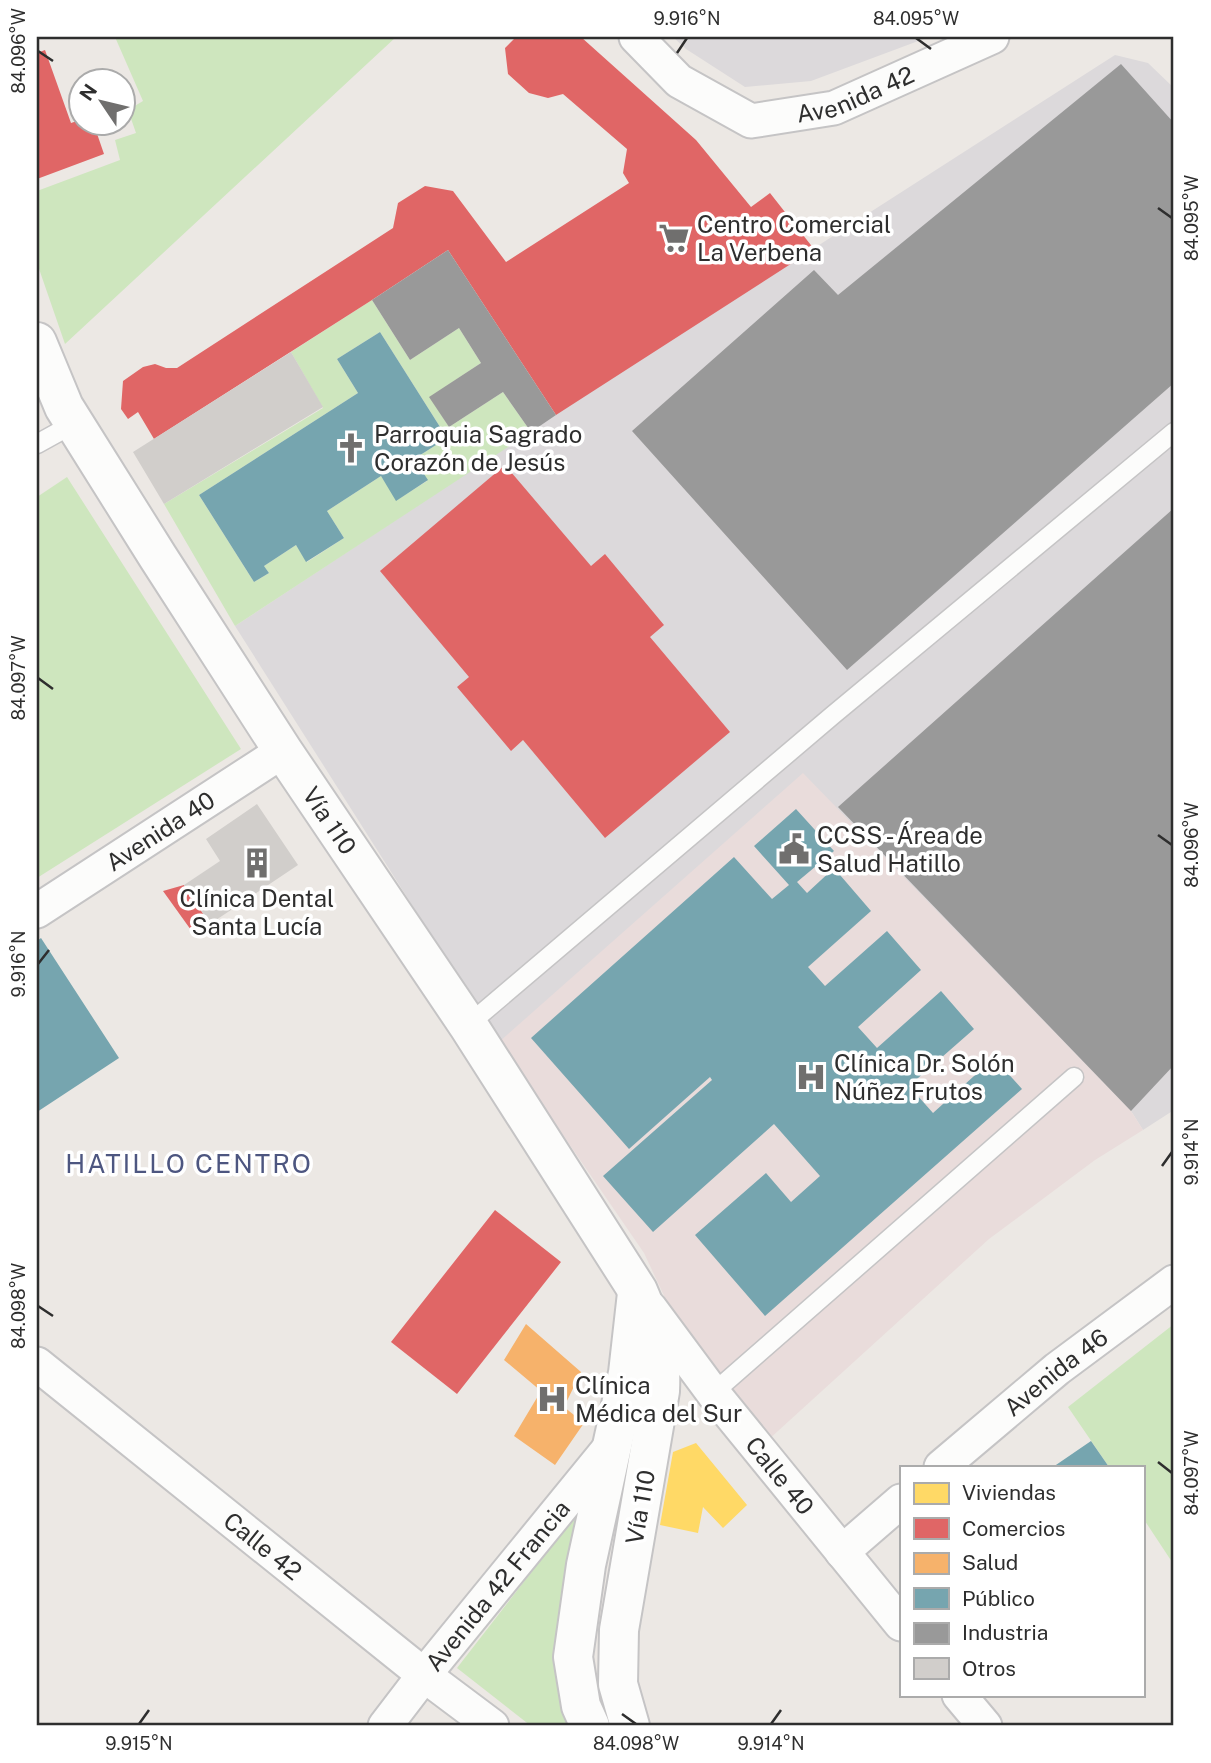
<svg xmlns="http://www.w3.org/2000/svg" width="1211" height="1763" viewBox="0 0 1211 1763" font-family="'Public Sans',sans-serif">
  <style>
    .industrial { fill: #dcd9db }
    .medical { fill: #e9dcdb }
    .green { fill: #cee6be; fill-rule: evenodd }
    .homes { fill: #ffd966 }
    .shops { fill: #e06666 }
    .health { fill: #f6b26b }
    .public { fill: #76a5af }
    .industry { fill: #999 }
    .building { fill: #d1cecb }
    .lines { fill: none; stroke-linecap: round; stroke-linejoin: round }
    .service-casing { stroke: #c5c4c5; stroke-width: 21 }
    .minor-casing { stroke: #c5c4c5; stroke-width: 37 }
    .secondary-casing { stroke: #c5c4c5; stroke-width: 42 }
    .service { stroke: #fcfcfb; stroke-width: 18 }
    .minor { stroke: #fcfcfb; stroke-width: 33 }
    .secondary { stroke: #fcfcfb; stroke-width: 38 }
    .ticks { fill: none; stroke: #2e2e2e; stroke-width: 2.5 }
    .labels { text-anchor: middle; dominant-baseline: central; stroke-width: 7; stroke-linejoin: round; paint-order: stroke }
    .street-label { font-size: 24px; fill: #2e2e2e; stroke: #fff }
    .poi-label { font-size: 24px; fill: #2e2e2e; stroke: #fff; text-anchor: start }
    .neighbourhood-label { font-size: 26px; letter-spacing: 2px; fill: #4d5680; stroke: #fff }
    .neatline { fill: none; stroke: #2e2e2e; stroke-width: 2.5 }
    .ticks-label { font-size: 18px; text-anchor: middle; fill: #2e2e2e }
  </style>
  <rect width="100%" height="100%" fill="#ece8e4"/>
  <!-- industrial -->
  <path class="industrial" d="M 673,37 L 929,37 L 811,81 L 745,87 L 686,49 Z
    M 1115,55 L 1148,63 L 1174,88 L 1174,1110 L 1143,1130 L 1131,1111 L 499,1042 L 235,626 L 587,394 Z"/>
  <!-- medical -->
  <path class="medical" d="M 803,773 L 1131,1111 L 1143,1130 L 1095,1160 L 989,1239 L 767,1441 L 675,1319 L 644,1253 L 499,1042 Z"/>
  <!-- green -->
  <path class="green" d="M 115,37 L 396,37 L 65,344 L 37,263 L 37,191 L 120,160 L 115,140 L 136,133 L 128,110 L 143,101 Z
    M 372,300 L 410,360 L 459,328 L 481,363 L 430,397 L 449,427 L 503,392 L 531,432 L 235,626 L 164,504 L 323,408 L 291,352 ZM 380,332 L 447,438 L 414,459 L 427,481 L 397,500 L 381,476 L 327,511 L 344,538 L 307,562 L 296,545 L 264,566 L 269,573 L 254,582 L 199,495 L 358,393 L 337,359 Z
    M 67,477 L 241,749 L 37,878 L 37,497 Z
    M 1174,1324 L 1174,1565 L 1143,1518 L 1143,1467 L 1109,1467 L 1068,1407 Z
    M 575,1516 L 561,1657 L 576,1726 L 531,1726 L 457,1668 Z"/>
  <!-- homes -->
  <path class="homes" d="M 696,1443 L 747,1505 L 723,1528 L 703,1507 L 698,1533 L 660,1525 L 673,1452 Z"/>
  <!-- shops -->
  <path class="shops" d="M 516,37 L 581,37 L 696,140 L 751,207 L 770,193 L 814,249 L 556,415 L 448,250 L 372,300 L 154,439 L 138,412 L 128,419 L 121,409 L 123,381 L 143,367 L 155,364 L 166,368 L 177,368 L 393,228 L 398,203 L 425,186 L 453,191 L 506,262 L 629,183 L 623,173 L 627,149 L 563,94 L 548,98 L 529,93 L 508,74 L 505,48 Z
    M 45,50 L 71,123 L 80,120 L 80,122 L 93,122 L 104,154 L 37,179 L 37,53 Z
    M 505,465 L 591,566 L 605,554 L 664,625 L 650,637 L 730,732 L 605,838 L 523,740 L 511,751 L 457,687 L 469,677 L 380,571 Z
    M 184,885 L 210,924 L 196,937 L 163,891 Z
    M 495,1210 L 561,1262 L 457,1394 L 391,1342 Z"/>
  <!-- health -->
  <path class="health" d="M 526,1324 L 581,1372 L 564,1407 L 584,1423 L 555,1465 L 514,1436 L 541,1391 L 504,1360 Z"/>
  <!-- public -->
  <path class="public" d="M 380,332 L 447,438 L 414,459 L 428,480 L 396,501 L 381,476 L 327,511 L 344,538 L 306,562 L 296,545 L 264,566 L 269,573 L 254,582 L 199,495 L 358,393 L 337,359 Z
    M 796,809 L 834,851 L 797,882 L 807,893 L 834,868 L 871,911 L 808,967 L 825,986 L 887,931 L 921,970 L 858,1027 L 877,1048 L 941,991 L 974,1029 L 909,1086 L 933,1113 L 994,1058 L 1022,1089 L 765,1316 L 695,1235 L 766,1173 L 791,1202 L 820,1176 L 774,1124 L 653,1232 L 603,1176 L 712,1080 L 710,1077 L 629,1149 L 531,1038 L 734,857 L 772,899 L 789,885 L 754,846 Z
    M 41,938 L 119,1058 L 37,1112 L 37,941 Z
    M 1091,1441 L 1109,1467 L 1053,1467 Z"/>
  <!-- industry -->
  <path class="industry" d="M 1121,64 L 1174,123 L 1174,383 L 847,670 L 632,431 L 814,270 L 838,295 Z
    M 448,250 L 556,415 L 531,432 L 503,392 L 449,427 L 429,397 L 481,363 L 459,328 L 410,360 L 372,300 Z
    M 1174,508 L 1174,1065 L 1131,1111 L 838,807 Z"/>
  <!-- building -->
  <path class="building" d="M 291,352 L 323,407 L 164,504 L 133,452 Z
    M 257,804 L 298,865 L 210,924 L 184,885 L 220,861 L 206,839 Z"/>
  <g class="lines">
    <!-- service casing -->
    <g class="service-casing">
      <path id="service" d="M 37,444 L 75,423
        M 468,1025 L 833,715 L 1174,432
        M 713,1393 L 1074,1077"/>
    </g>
    <!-- minor casing -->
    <g class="minor-casing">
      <g id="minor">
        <path id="s1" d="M 636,37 L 679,81 L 751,121 L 834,108 L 992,37"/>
        <path id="s2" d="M 37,911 L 283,751"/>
        <path id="s3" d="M 650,1308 L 713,1393 L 901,1624"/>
        <path id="s4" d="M 37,1364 L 424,1675 L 492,1726"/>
        <path id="s5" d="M 941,1467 L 1057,1369 L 1174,1282"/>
        <path d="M 842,1552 L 901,1501"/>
        <path d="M 959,1695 L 985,1726"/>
        <path id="s6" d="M 385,1726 L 424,1675 L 611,1446"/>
      </g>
    </g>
    <!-- secondary casing -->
    <g class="secondary-casing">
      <g id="secondary">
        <path id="s7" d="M 37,342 L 64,407 L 158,557 L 283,751 L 468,1025 L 638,1291 C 655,1332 662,1346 660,1391 L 619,1630 L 618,1684 L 630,1726"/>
        <path d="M 590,1726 L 581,1706 L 573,1657 L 586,1565 L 628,1373 L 637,1293"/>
      </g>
    </g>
    <!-- service -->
    <use href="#service" class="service"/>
    <!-- minor -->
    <use href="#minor" class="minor"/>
    <!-- secondary -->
    <use href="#secondary" class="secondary"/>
  </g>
  <!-- ticks -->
  <path class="ticks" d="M 916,38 L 931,49M 38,51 L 53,61M 677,53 L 687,38M 1158,208 L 1172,218M 38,678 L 53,689M 1158,835 L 1172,845M 38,964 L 49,950M 1162,1166 L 1172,1152M 38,1306 L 53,1316M 1158,1462 L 1172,1473M 622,1714 L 636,1724M 139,1724 L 149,1710M 771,1724 L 781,1710"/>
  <!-- icons -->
  <defs>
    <g id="supermarket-bare" transform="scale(2.415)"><path d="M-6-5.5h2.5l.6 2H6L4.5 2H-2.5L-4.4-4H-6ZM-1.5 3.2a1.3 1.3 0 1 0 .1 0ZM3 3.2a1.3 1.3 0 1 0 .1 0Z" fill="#706f6e" stroke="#fff" stroke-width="2.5" paint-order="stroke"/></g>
    <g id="church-bare" transform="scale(2.415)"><path d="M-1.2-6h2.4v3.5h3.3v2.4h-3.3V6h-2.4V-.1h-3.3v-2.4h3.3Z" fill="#706f6e" stroke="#fff" stroke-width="2.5" paint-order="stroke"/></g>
    <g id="civic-bare" transform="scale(2.415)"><path d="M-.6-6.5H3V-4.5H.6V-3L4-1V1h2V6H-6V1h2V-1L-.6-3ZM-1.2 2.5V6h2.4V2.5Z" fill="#706f6e" stroke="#fff" stroke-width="2.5" paint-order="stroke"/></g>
    <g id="building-bare" transform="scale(2.415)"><path d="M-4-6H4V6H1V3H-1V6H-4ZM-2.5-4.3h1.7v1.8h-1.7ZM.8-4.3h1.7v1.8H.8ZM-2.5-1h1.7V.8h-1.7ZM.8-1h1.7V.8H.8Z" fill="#706f6e" stroke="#fff" stroke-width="2.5" paint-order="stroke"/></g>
    <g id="hospital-bare" transform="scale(2.415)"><path d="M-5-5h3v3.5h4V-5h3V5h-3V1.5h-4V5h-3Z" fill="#706f6e" stroke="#fff" stroke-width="2.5" paint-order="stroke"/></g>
  </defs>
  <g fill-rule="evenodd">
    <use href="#supermarket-bare" x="674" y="238"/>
    <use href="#church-bare" x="351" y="448"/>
    <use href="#civic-bare" x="794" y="849"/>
    <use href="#building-bare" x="257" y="863"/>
    <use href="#hospital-bare" x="811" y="1077"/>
    <use href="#hospital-bare" x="552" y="1399"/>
  </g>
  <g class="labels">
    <!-- street labels -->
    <g class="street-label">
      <text stroke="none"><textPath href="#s1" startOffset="252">Avenida 42</textPath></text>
      <text stroke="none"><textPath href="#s7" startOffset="562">Vía 110</textPath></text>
      <text stroke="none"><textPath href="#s2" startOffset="147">Avenida 40</textPath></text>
      <text stroke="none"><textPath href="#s5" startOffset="149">Avenida 46</textPath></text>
      <text stroke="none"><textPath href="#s3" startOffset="212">Calle 40</textPath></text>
      <text transform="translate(640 1507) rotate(-80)">Vía 110</text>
      <text stroke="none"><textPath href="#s4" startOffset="290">Calle 42</textPath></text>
      <text stroke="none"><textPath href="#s6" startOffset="180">Avenida 42 Francia</textPath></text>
    </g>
    <!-- poi labels -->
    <g class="poi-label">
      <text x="697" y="224">Centro Comercial<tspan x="697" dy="28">La Verbena</tspan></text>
      <text x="374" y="434">Parroquia Sagrado<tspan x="374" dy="28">Corazón de Jesús</tspan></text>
      <text x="817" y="835">CCSS - Área de<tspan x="817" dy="28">Salud Hatillo</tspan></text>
      <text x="257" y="898" text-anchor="middle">Clínica Dental<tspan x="257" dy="28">Santa Lucía</tspan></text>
      <text x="834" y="1063">Clínica Dr. Solón<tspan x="834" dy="28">Núñez Frutos</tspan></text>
      <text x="575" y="1385">Clínica<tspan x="575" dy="28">Médica del Sur</tspan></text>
    </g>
    <!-- neighbourhood labels -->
    <g class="neighbourhood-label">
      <text x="189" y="1163">HATILLO CENTRO</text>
    </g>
  </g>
  <!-- border -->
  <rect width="1211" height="1763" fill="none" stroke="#ffffff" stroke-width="77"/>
  <!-- legend -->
  <rect x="900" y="1466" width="245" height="231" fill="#ffffff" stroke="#ababab" stroke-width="2"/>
  <rect x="914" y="1483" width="35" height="21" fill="#ffd966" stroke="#ababab" stroke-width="2"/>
  <text x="962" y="1500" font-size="21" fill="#2e2e2e">Viviendas</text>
  <rect x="914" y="1518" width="35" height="21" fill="#e06666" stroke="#ababab" stroke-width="2"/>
  <text x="962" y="1536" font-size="21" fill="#2e2e2e">Comercios</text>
  <rect x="914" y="1553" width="35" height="21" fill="#f6b26b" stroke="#ababab" stroke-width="2"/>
  <text x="962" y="1570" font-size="21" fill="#2e2e2e">Salud</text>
  <rect x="914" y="1588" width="35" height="21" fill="#76a5af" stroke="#ababab" stroke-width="2"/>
  <text x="962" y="1606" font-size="21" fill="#2e2e2e">Público</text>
  <rect x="914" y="1623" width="35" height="21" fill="#999999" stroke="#ababab" stroke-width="2"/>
  <text x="962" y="1640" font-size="21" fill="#2e2e2e">Industria</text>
  <rect x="914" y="1658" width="35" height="21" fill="#d1cecb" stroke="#ababab" stroke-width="2"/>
  <text x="962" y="1676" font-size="21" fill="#2e2e2e">Otros</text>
  <!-- north arrow -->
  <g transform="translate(102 102) rotate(305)"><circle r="33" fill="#ffffff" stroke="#ababab" stroke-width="2"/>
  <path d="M0-5L12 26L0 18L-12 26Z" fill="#706f6e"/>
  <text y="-10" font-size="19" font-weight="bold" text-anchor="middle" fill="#2e2e2e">N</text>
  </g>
  <rect x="38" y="38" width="1134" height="1686" class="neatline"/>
  <g class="ticks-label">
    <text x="687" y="25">9.916°N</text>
    <text x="916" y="25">84.095°W</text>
    <text transform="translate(19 51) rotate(-90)" y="6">84.096°W</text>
    <text transform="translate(1192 218) rotate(-90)" y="6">84.095°W</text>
    <text transform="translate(19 678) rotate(-90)" y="6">84.097°W</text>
    <text transform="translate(1192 845) rotate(-90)" y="6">84.096°W</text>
    <text transform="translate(19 964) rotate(-90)" y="6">9.916°N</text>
    <text transform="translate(1192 1152) rotate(-90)" y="6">9.914°N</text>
    <text transform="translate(19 1306) rotate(-90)" y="6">84.098°W</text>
    <text transform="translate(1192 1473) rotate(-90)" y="6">84.097°W</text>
    <text x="139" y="1750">9.915°N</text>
    <text x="636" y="1750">84.098°W</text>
    <text x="771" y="1750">9.914°N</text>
  </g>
</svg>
